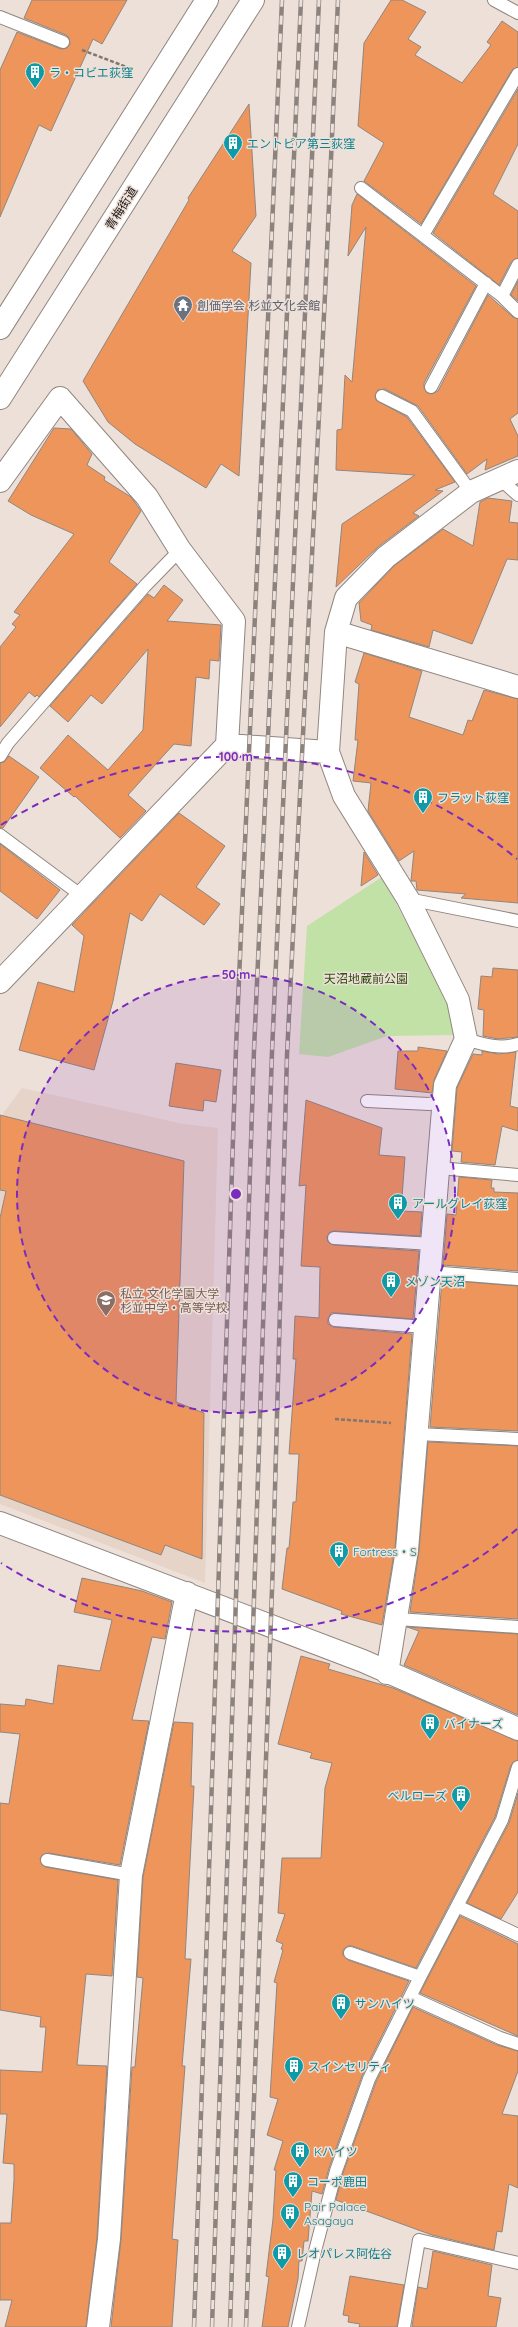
<svg xmlns="http://www.w3.org/2000/svg" width="518" height="2327" viewBox="0 0 518 2327" font-family="Quicksand,'Noto Sans JP',sans-serif">
  <style>
    .built { fill: #e7d4c9 }
    .green { fill: #c1e1a7 }
    .building { fill: #ed955b; stroke: #91867f }
    .lines { fill: none; stroke-linecap: round; stroke-linejoin: round }
    .service-casing { stroke: #91867f; stroke-width: 14 }
    .minor-casing { stroke: #91867f; stroke-width: 24 }
    .primary-casing { stroke: #91867f; stroke-width: 24 }
    .path { stroke: #7f7772; stroke-width: 2.5; stroke-dasharray: 4 2; stroke-linecap: butt }
    .service { stroke: #fff; stroke-width: 12 }
    .minor { stroke: #fff; stroke-width: 22 }
    .primary { stroke: #fff; stroke-width: 22 }
    .rail-casing { stroke: #8c837e; stroke-width: 4.5 }
    .rail { stroke: #ede0d9; stroke-width: 3; stroke-dasharray: 9; stroke-linecap: butt }
    .ring { fill: none; stroke: #7b2cbf; stroke-width: 2; stroke-dasharray: 7 5 }
    .labels { text-anchor: middle; dominant-baseline: central; stroke-width: 3; stroke-linejoin: round; paint-order: stroke }
    .culture-label { font-size: 12px; fill: #0d838f; stroke: #ede0d9; text-anchor: start }
    .street-label { font-size: 12px; fill: #201b19; stroke: #ede0d9 }
    .worship-label { font-size: 12px; fill: #5b616d; stroke: #ede0d9; text-anchor: start }
    .park-label { font-size: 12px; fill: #314f10; stroke: #ede0d9 }
    .education-label { font-size: 12px; fill: #785e54; stroke: #ede0d9; text-anchor: start }
    .centre { fill: #7b2cbf; stroke: #ede0d9; stroke-width: 2 }
    .ring-label { font-size: 12px; text-anchor: middle; font-weight: bold; fill: #7b2cbf; stroke: #ede0d9; stroke-width: 3; stroke-linejoin: round; paint-order: stroke }
  </style>
  <rect width="100%" height="100%" fill="#ede0d9"/>
  <!-- built -->
  <path class="built" d="M 22,1088 L 183,1124 L 218,1128 L 205,1583 L 0,1504 L 0,1129 L 4,1112 Z"/>
  <!-- green -->
  <path class="green" d="M 382,877 L 447,999 L 457,1035 L 387,1036 L 328,1057 L 299,1054 L 307,926 Z"/>
  <!-- building -->
  <path class="building" d="M 32,0 L 127,0 L 102,44 L 93,39 L 51,131 L 39,125 L 0,217 L 0,70 L 17,32 L 61,49 L 67,48 L 70,44 L 69,38 L 66,35 L 24,18 Z
    M 391,0 L 402,0 L 426,12 L 408,39 L 421,47 L 415,55 L 462,83 L 491,45 L 487,42 L 502,21 L 518,32 L 518,67 L 512,70 L 421,224 L 364,181 L 384,143 L 358,126 L 364,43 Z
    M 518,89 L 518,144 L 493,194 L 518,211 L 518,258 L 511,262 L 499,285 L 433,233 Z
    M 249,104 L 256,216 L 232,251 L 251,263 L 239,476 L 221,464 L 206,488 L 135,444 L 108,422 L 83,381 L 189,200 L 188,198 Z
    M 357,194 L 476,286 L 424,383 L 424,388 L 427,393 L 432,394 L 438,391 L 488,295 L 513,317 L 518,319 L 518,413 L 510,419 L 518,436 L 518,456 L 485,470 L 487,459 L 467,474 L 418,406 L 385,389 L 378,390 L 375,396 L 376,400 L 407,417 L 455,482 L 435,490 L 443,491 L 413,513 L 419,516 L 378,547 L 336,587 L 342,524 L 415,475 L 336,470 L 337,430 L 342,429 L 345,375 L 352,382 L 366,227 L 348,256 L 352,205 Z
    M 518,281 L 518,301 L 511,295 Z
    M 54,428 L 71,429 L 92,454 L 87,465 L 105,477 L 104,480 L 131,497 L 141,511 L 109,562 L 137,584 L 39,697 L 37,695 L 35,697 L 29,692 L 0,727 L 0,647 L 16,627 L 12,624 L 20,615 L 14,612 L 74,534 L 31,515 L 8,501 Z
    M 488,498 L 512,501 L 509,522 L 518,523 L 518,560 L 507,559 L 472,644 L 433,630 L 429,647 L 371,630 L 372,625 L 361,621 L 359,603 L 394,566 L 443,529 L 473,546 L 480,502 Z
    M 164,585 L 183,600 L 167,621 L 221,625 L 219,661 L 210,660 L 209,679 L 196,677 L 191,746 L 174,744 L 128,795 L 146,811 L 120,838 L 75,796 L 74,797 L 40,768 L 68,735 L 108,770 L 143,730 L 148,649 L 102,704 L 91,695 L 68,722 L 50,706 L 148,594 L 154,598 Z
    M 364,653 L 422,671 L 409,717 L 463,735 L 468,720 L 472,721 L 484,690 L 518,699 L 518,903 L 461,898 L 466,894 L 417,890 L 416,881 L 411,881 L 414,851 L 399,861 L 368,811 L 371,783 L 353,781 L 358,740 L 355,740 L 359,684 L 355,682 Z
    M 9,756 L 39,777 L 3,828 L 0,828 L 0,763 L 4,762 Z
    M 179,813 L 225,846 L 196,887 L 220,904 L 204,925 L 160,894 L 142,921 L 130,913 L 113,1001 L 94,1070 L 19,1050 L 38,982 L 74,992 L 84,936 L 72,925 Z
    M 0,844 L 60,890 L 37,919 L 0,891 Z
    M 364,852 L 378,875 L 361,886 Z
    M 493,968 L 518,970 L 518,1037 L 498,1039 L 483,1036 L 484,1010 L 478,1009 L 481,976 L 492,977 Z
    M 418,1047 L 447,1051 L 434,1080 L 432,1093 L 395,1089 L 398,1051 L 418,1051 Z
    M 482,1051 L 498,1054 L 516,1052 L 510,1106 L 518,1108 L 518,1131 L 502,1126 L 495,1165 L 461,1162 L 462,1152 L 452,1151 L 457,1088 L 473,1054 L 482,1055 Z
    M 176,1063 L 221,1070 L 216,1102 L 204,1100 L 203,1111 L 169,1106 Z
    M 306,1100 L 382,1128 L 379,1155 L 405,1157 L 401,1211 L 422,1212 L 420,1236 L 334,1231 L 330,1232 L 327,1237 L 328,1242 L 334,1245 L 419,1251 L 413,1319 L 336,1313 L 331,1313 L 328,1319 L 328,1324 L 334,1327 L 412,1334 L 395,1548 L 382,1625 L 341,1614 L 342,1611 L 282,1589 L 287,1548 L 289,1548 L 293,1502 L 296,1502 L 299,1454 L 289,1454 L 296,1359 L 293,1359 L 295,1316 L 319,1318 L 320,1267 L 301,1266 L 306,1185 L 299,1186 Z
    M 0,1115 L 184,1161 L 176,1402 L 204,1413 L 202,1559 L 165,1545 L 161,1555 L 0,1495 L 0,1218 L 6,1191 L 0,1190 Z
    M 459,1177 L 492,1180 L 491,1188 L 494,1188 L 494,1192 L 518,1193 L 518,1271 L 443,1265 L 447,1214 L 456,1215 Z
    M 442,1280 L 518,1286 L 518,1431 L 430,1427 Z
    M 428,1442 L 518,1446 L 518,1619 L 410,1612 L 419,1551 Z
    M 82,1578 L 142,1591 L 172,1602 L 165,1639 L 152,1637 L 132,1720 L 149,1721 L 120,1865 L 48,1853 L 42,1855 L 40,1859 L 42,1865 L 46,1867 L 118,1880 L 112,1976 L 86,1974 L 77,2065 L 107,2066 L 97,2238 L 86,2327 L 5,2327 L 12,2300 L 0,2300 L 0,2223 L 11,2223 L 14,2180 L 14,2164 L 3,2163 L 7,2114 L 0,2114 L 0,2070 L 42,2072 L 46,2027 L 40,2027 L 41,2017 L 0,2010 L 0,1803 L 9,1804 L 20,1734 L 0,1732 L 0,1704 L 25,1706 L 26,1699 L 53,1704 L 58,1665 L 100,1671 L 112,1620 L 74,1612 Z
    M 407,1627 L 518,1634 L 518,1715 L 404,1665 L 419,1631 Z
    M 301,1656 L 330,1664 L 328,1669 L 393,1688 L 518,1741 L 518,1760 L 511,1765 L 495,1817 L 416,1968 L 352,1946 L 348,1946 L 343,1950 L 343,1955 L 348,1960 L 409,1981 L 362,2076 L 329,2168 L 322,2194 L 312,2191 L 308,2241 L 304,2241 L 302,2261 L 299,2261 L 298,2279 L 288,2327 L 262,2327 L 269,2277 L 266,2276 L 273,2219 L 276,2170 L 274,2170 L 283,2141 L 267,2135 L 278,2099 L 270,2097 L 277,1983 L 274,1982 L 283,1950 L 281,1949 L 283,1944 L 276,1941 L 285,1914 L 278,1913 L 282,1858 L 321,1858 L 325,1788 L 332,1763 L 310,1758 L 312,1753 L 278,1744 Z
    M 174,1722 L 193,1723 L 191,1786 L 194,1786 L 185,1959 L 191,1959 L 182,2066 L 185,2066 L 172,2239 L 178,2240 L 172,2327 L 111,2327 L 121,2240 L 132,2067 L 135,2067 L 143,1978 L 137,1977 L 143,1877 Z
    M 518,1793 L 518,1892 L 501,1919 L 467,1903 L 509,1823 Z
    M 460,1916 L 518,1944 L 518,2036 L 420,1993 Z
    M 413,2007 L 497,2045 L 518,2051 L 518,2071 L 502,2114 L 518,2116 L 518,2188 L 509,2184 L 502,2232 L 497,2231 L 494,2250 L 432,2235 L 336,2200 L 343,2173 L 376,2082 Z
    M 433,2251 L 492,2265 L 488,2296 L 501,2298 L 496,2327 L 412,2327 L 418,2287 L 427,2289 Z
    M 350,2276 L 404,2285 L 397,2327 L 359,2327 L 360,2324 L 348,2322 L 349,2316 L 343,2315 Z"/>
  <g class="lines">
    <!-- service casing -->
    <g class="service-casing">
      <path id="service" d="M 494,0 L 518,13
        M 0,17 L 63,42
        M 361,188 L 502,296 L 518,312
        M 423,235 L 518,74
        M 502,296 L 518,265
        M 431,387 L 486,283
        M 382,396 L 412,411 L 471,492
        M 500,479 L 518,495
        M 0,756 L 8,743 L 145,586 L 180,550
        M 0,835 L 82,896
        M 408,899 L 518,921
        M 466,1039 C 482,1044 500,1050 518,1044
        M 367,1101 L 429,1104 L 444,1101
        M 439,1168 L 518,1175
        M 334,1238 L 432,1244
        M 430,1272 L 518,1279
        M 335,1320 L 425,1327
        M 417,1434 L 518,1439
        M 397,1619 L 518,1627
        M 47,1860 L 131,1875
        M 457,1906 L 518,1935
        M 350,1953 L 420,1977
        M 410,1997 L 500,2038 L 518,2044
        M 298,2327 L 315,2251 L 336,2171 L 369,2079 L 420,1977 L 502,1820 L 518,1767
        M 404,2327 L 419,2240 L 518,2263"/>
    </g>
    <!-- minor casing -->
    <g class="minor-casing">
      <path id="minor" d="M 0,481 L 60,398 L 147,497 L 180,550 L 234,621 L 227,745 L 0,982
        M 336,632 L 518,687
        M 227,745 L 328,752
        M 0,1523 L 363,1661 L 518,1729
        M 387,1673 L 407,1550 L 445,1085 L 466,1039 L 458,1000 L 408,899 L 344,796 L 328,752 L 336,632 L 346,598 L 386,557 L 471,492 L 518,471
        M 98,2327 L 109,2239 L 131,1875 L 187,1593"/>
    </g>
    <!-- primary casing -->
    <g class="primary-casing">
      <path id="primary" d="M 0,328 L 207,0
        M 0,398 L 253,0"/>
    </g>
    <!-- path -->
    <path class="path" d="M 82,50 L 132,69
      M 335,1419 L 391,1423"/>
    <!-- service -->
    <use href="#service" class="service"/>
    <!-- minor -->
    <use href="#minor" class="minor"/>
    <!-- primary -->
    <use href="#primary" class="primary"/>
    <!-- rail casing -->
    <g class="rail-casing">
      <path id="rail" d="M 194,2327 L 236,1048 L 282,0
        M 212,2327 L 254,1050 L 301,0
        M 230,2327 L 272,1052 L 319,0
        M 246,2327 L 273,1561 L 287,1055 L 325,295 L 338,0"/>
    </g>
    <!-- rail -->
    <use href="#rail" class="rail"/>
  </g>
  <!-- distance rings -->
  <circle cx="236" cy="1194" r="219" fill="#7b2cbf" fill-opacity=".12"/>
  <g class="ring">
    <circle cx="236" cy="1194" r="219"/>
    <path d="M517 1529A437 437 0 0 1 1 1563M1 825A437 437 0 0 1 517 859"/>
  </g>
  <!-- icons -->
  <defs>
    <g id="building-pin" transform="scale(1)"><path d="M0 17L-7.5 6A9.5 9.5 0 1 1 7.5 6Z" fill="#0f9aa8" stroke="#ede0d9"/><path d="M-4-6H4V6H1V3H-1V6H-4ZM-2.5-4.3h1.7v1.8h-1.7ZM.8-4.3h1.7v1.8H.8ZM-2.5-1h1.7V.8h-1.7ZM.8-1h1.7V.8H.8Z" fill="#fff"/></g>
    <g id="temple-pin" transform="scale(1)"><path d="M0 17L-7.5 6A9.5 9.5 0 1 1 7.5 6Z" fill="#6b7280" stroke="#ede0d9"/><path d="M0-6L5-2H3V0L6.5 2.5H4V6H1.5V3h-3V6H-4V2.5H-6.5L-3 0V-2H-5Z" fill="#fff"/></g>
    <g id="school-pin" transform="scale(1)"><path d="M0 17L-7.5 6A9.5 9.5 0 1 1 7.5 6Z" fill="#8d6e63" stroke="#ede0d9"/><path d="M0-5L7-2L0 1L-7-2ZM-4 1L0 2.5L4 1V4Q0 6-4 4Z" fill="#fff"/></g>
  </defs>
  <g fill-rule="evenodd">
    <use href="#building-pin" x="35" y="72"/>
    <use href="#building-pin" x="233" y="143"/>
    <use href="#temple-pin" x="183" y="305"/>
    <use href="#building-pin" x="423" y="797"/>
    <use href="#building-pin" x="398" y="1203"/>
    <use href="#building-pin" x="391" y="1281"/>
    <use href="#school-pin" x="106" y="1300"/>
    <use href="#building-pin" x="339" y="1551"/>
    <use href="#building-pin" x="430" y="1723"/>
    <use href="#building-pin" x="461" y="1795"/>
    <use href="#building-pin" x="341" y="2003"/>
    <use href="#building-pin" x="294" y="2066"/>
    <use href="#building-pin" x="300" y="2151"/>
    <use href="#building-pin" x="293" y="2181"/>
    <use href="#building-pin" x="290" y="2213"/>
    <use href="#building-pin" x="282" y="2253"/>
  </g>
  <g class="labels">
    <!-- culture labels -->
    <g class="culture-label">
      <text x="49" y="72">ラ・コビエ荻窪</text>
      <text x="247" y="143">エントピア第三荻窪</text>
      <text x="437" y="797">フラット荻窪</text>
      <text x="412" y="1203">アールグレイ荻窪</text>
      <text x="405" y="1281">メゾン天沼</text>
      <text x="353" y="1551">Fortress・S</text>
      <text x="444" y="1723">バイナーズ</text>
      <text x="447" y="1795" text-anchor="end">ベルローズ</text>
      <text x="355" y="2003">サンハイツ</text>
      <text x="308" y="2066">スインセリティ</text>
      <text x="314" y="2151">Kハイツ</text>
      <text x="307" y="2181">コーポ鹿田</text>
      <text x="304" y="2206">Pair Palace<tspan x="304" dy="14">Asagaya</tspan></text>
      <text x="296" y="2253">レオパレス阿佐谷</text>
    </g>
    <!-- street labels -->
    <g class="street-label">
      <text transform="translate(121 208) rotate(-58)">青梅街道</text>
    </g>
    <!-- worship labels -->
    <g class="worship-label">
      <text x="197" y="305">創価学会 杉並文化会館</text>
    </g>
    <!-- park labels -->
    <g class="park-label">
      <text x="366" y="978">天沼地蔵前公園</text>
    </g>
    <!-- education labels -->
    <g class="education-label">
      <text x="120" y="1293">私立 文化学園大学<tspan x="120" dy="14">杉並中学・高等学校</tspan></text>
    </g>
  </g>
  <circle cx="236" cy="1194" r="6" class="centre"/>
  <g class="ring-label">
    <text x="236" y="761">100 m</text>
    <text x="236" y="979">50 m</text>
  </g>
</svg>
